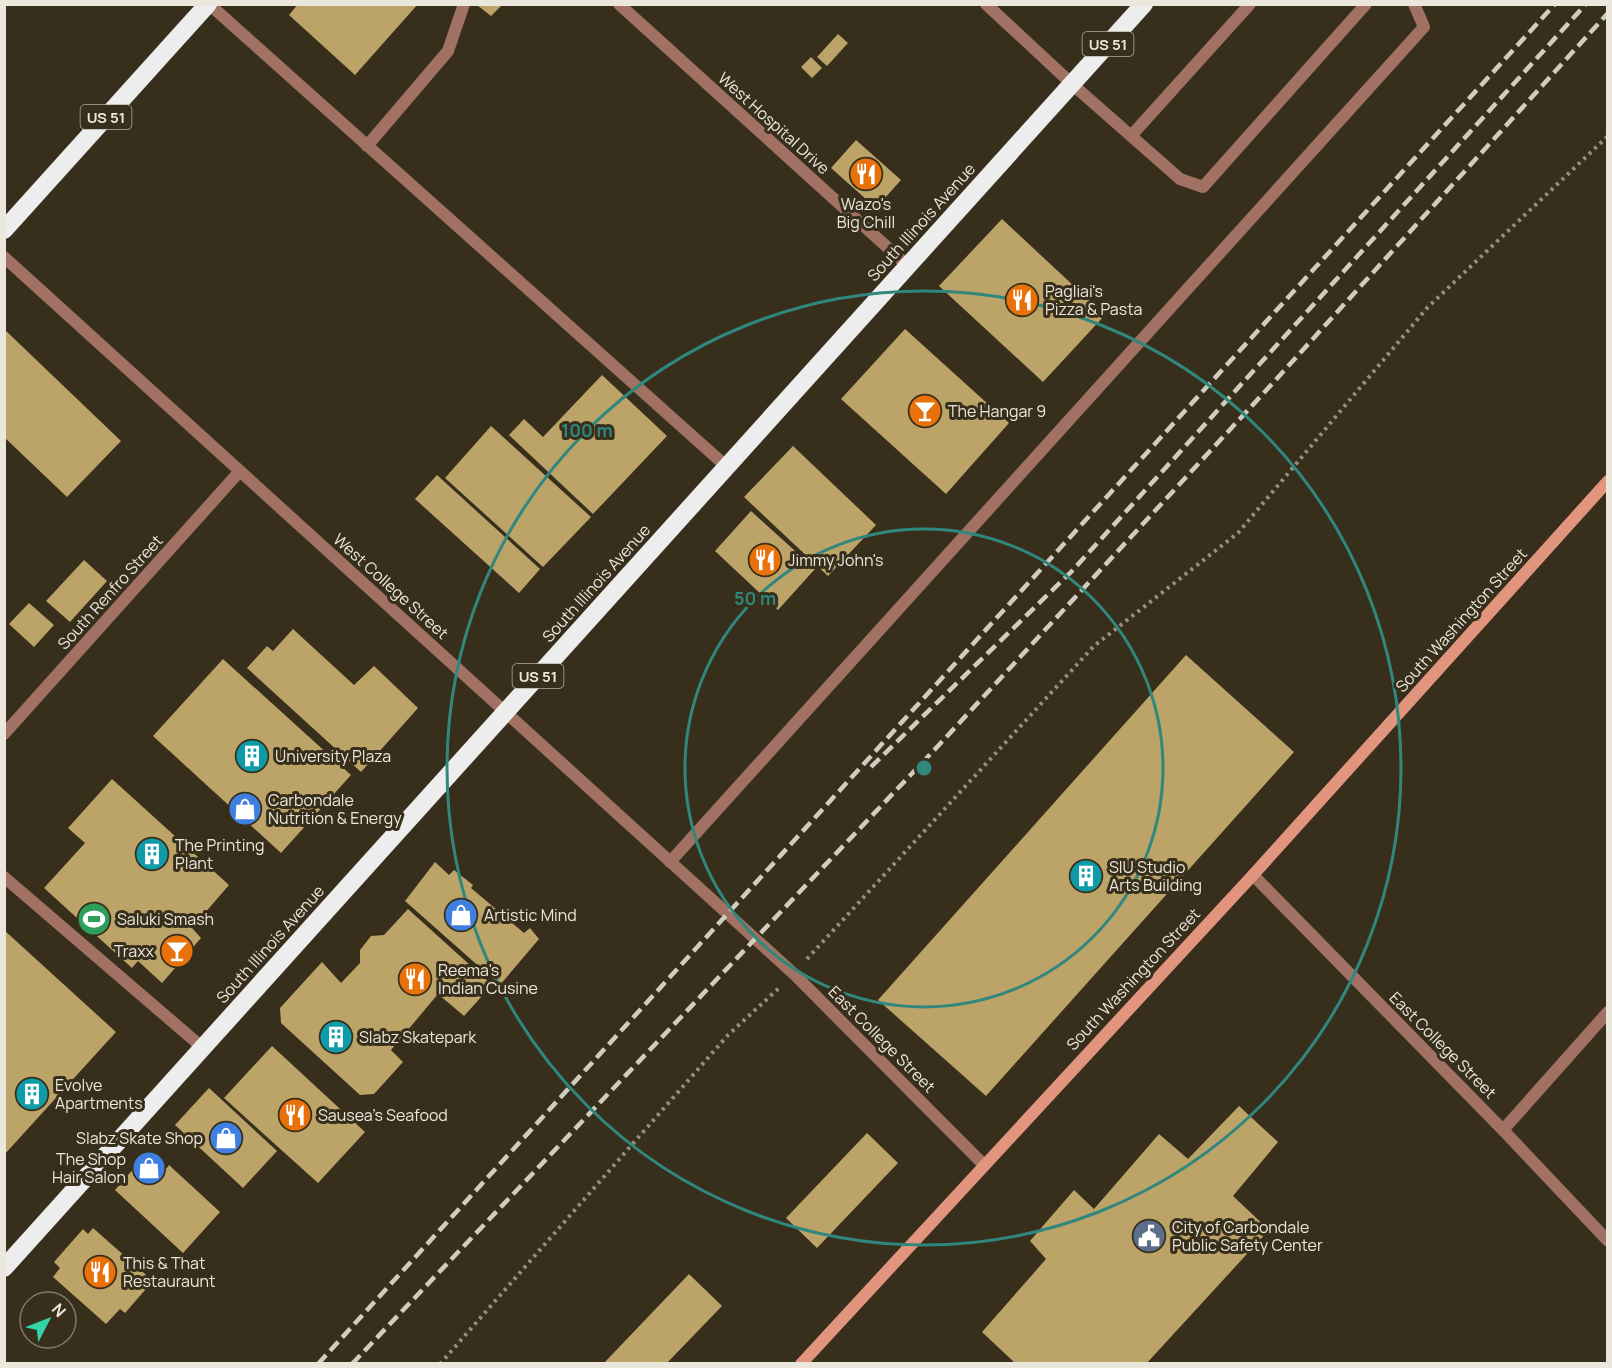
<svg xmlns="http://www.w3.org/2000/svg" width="1612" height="1368" viewBox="0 0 1612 1368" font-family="Manrope,sans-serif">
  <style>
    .building { fill: #bca367 }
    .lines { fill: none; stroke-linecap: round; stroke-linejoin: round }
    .path { stroke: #979081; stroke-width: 4; stroke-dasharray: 3 4.5; stroke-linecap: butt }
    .lane { stroke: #a17263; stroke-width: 12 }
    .street { stroke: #a17263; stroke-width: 12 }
    .secondary { stroke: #e1957f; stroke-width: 12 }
    .highway { stroke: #ededed; stroke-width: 18 }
    .rail { stroke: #d1ccc0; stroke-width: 4.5; stroke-dasharray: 12 6; stroke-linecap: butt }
    .ring { fill: none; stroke: #30877e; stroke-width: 3 }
    .labels { text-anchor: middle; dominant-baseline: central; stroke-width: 6; stroke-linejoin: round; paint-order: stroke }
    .shield { fill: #372f1c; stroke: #b6b0a2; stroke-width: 1.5 }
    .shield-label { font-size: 15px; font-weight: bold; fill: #ece7dc }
    .street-label { font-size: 16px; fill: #ece7dc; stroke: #372f1c }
    .poi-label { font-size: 16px; fill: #ece7dc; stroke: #372f1c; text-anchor: start }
    .centre { fill: #30877e; stroke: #372f1c; stroke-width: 3 }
    .ring-label { font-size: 18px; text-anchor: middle; font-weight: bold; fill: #30877e; stroke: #372f1c; stroke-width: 6; stroke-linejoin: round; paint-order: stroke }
  </style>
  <rect width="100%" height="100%" fill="#372f1c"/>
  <!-- building -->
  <path class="building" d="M 298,4 L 418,4 L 355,75 L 289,15 Z
    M 477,5 L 502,5 L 491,16 Z
    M 838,34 L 848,43 L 827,66 L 817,57 Z
    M 811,57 L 822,68 L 812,78 L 801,67 Z
    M 856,140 L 901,180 L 876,208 L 831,168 Z
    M 1002,219 L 1105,315 L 1043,382 L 939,286 Z
    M 4,329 L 121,441 L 67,497 L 4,437 Z
    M 905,329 L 1009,423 L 946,494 L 841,399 Z
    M 602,375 L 667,436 L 593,514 L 509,435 L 524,419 L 543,437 Z
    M 491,426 L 591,517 L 543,567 L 445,478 Z
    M 793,446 L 876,525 L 828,576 L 744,497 Z
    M 437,475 L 540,569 L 519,593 L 415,499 Z
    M 751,511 L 815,569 L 778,610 L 715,551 Z
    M 84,560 L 107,581 L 70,622 L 46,601 Z
    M 29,603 L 54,625 L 34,647 L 9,624 Z
    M 293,629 L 354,685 L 374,666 L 418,708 L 361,772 L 247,668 L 267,646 L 273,651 Z
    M 1186,655 L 1294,752 L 986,1096 L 878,1000 Z
    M 223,659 L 351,775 L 281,853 L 153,736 Z
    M 112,779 L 229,885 L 192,928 L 201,938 L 162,983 L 138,961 L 132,968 L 44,888 L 85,843 L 68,828 Z
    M 435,862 L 449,875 L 454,870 L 473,885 L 471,888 L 524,933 L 530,928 L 539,939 L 500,985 L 405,901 Z
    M 408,909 L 492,985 L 464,1016 L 438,994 L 391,1050 L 403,1062 L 374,1094 L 360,1095 L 281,1023 L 280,1008 L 322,962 L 341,983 L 360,963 L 360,950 L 371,936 L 384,935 Z
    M 4,930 L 116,1032 L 4,1155 Z
    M 272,1046 L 365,1132 L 318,1183 L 224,1098 Z
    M 209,1088 L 277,1151 L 243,1188 L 175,1125 Z
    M 1239,1106 L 1278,1142 L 1233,1196 L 1269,1230 L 1146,1364 L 1016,1364 L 982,1332 L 1046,1259 L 1030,1241 L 1074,1190 L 1094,1209 L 1159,1134 L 1188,1159 Z
    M 867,1133 L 898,1163 L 817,1248 L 786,1218 Z
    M 149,1151 L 167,1168 L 169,1165 L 220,1212 L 183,1253 L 115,1190 Z
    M 93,1228 L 153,1281 L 125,1313 L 120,1309 L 106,1324 L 53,1277 L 60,1268 L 54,1262 L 83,1229 L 88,1234 Z
    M 689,1274 L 722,1306 L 666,1364 L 603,1364 Z"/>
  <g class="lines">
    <!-- path -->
    <path class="path" d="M 807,959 L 1094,646 L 1238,533 L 1427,308 L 1608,136
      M 440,1364 L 728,1035 L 779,988"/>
    <!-- lane -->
    <path class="lane" d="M 209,4 L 727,467
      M 1072,84 L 1180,179 L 1203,187 L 1366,4
      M 1131,136 L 1250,4
      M 367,146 L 448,51 L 464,4
      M 670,862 L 1424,27 L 1414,4"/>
    <!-- street -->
    <path class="street" d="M 619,4 L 908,266
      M 986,4 L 1072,84
      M 4,257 L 794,974 L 983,1164
      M 4,734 L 240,471
      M 1253,875 L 1503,1130 L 1608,1241
      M 4,877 L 203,1048
      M 1503,1130 L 1608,1012"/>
    <!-- secondary -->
    <path class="secondary" d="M 801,1364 L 1253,875 L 1608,481"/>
    <!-- highway -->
    <path class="highway" d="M 4,230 L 208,4
      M 4,1268 L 1144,4"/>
    <!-- rail -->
    <path class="rail" d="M 871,767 L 1072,571 L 1586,4
      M 318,1364 L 1555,4
      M 352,1364 L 938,746 L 1272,384 L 1608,13"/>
  </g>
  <!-- distance rings -->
  <g class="ring">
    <circle cx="924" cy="768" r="239"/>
    <circle cx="924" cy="768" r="477"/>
  </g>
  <!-- icons -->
  <defs>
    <g id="restaurant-disc" transform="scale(1.725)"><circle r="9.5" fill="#e8710a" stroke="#372f1c"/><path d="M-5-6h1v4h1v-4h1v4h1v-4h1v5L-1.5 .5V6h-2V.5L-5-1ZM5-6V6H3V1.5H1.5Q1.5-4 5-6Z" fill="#fff"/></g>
    <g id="bar-disc" transform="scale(1.725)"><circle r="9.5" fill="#e8710a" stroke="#372f1c"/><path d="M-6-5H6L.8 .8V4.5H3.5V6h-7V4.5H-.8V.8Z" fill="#fff"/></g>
    <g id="building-disc" transform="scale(1.725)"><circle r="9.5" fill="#0f9aa8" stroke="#372f1c"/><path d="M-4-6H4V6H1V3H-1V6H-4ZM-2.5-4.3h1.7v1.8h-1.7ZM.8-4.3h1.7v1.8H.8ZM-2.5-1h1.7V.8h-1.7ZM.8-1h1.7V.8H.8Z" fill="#fff"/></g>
    <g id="shop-disc" transform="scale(1.725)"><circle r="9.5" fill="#3f7fe0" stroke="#372f1c"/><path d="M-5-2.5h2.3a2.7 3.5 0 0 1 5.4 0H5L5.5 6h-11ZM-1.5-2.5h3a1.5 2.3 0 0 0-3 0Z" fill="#fff"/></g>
    <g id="stadium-disc" transform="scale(1.725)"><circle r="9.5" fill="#2e9e5b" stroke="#372f1c"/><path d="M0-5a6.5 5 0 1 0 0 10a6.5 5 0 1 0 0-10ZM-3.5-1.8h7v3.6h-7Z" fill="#fff"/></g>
    <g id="civic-disc" transform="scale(1.725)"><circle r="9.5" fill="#5c6f8a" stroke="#372f1c"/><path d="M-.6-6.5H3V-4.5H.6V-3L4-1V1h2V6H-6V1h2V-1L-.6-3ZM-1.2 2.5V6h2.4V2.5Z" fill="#fff"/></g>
  </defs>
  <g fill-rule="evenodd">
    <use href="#restaurant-disc" x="866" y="174"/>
    <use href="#restaurant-disc" x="1022" y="300"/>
    <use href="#bar-disc" x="925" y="411"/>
    <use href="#restaurant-disc" x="765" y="560"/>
    <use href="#building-disc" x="252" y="756"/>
    <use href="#shop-disc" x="245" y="809"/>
    <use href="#building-disc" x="152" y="854"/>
    <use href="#building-disc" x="1086" y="876"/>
    <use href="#shop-disc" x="461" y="915"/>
    <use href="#stadium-disc" x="94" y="919"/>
    <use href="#bar-disc" x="177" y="951"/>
    <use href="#restaurant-disc" x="415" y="979"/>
    <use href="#building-disc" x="336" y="1037"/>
    <use href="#building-disc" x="32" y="1094"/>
    <use href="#restaurant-disc" x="295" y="1115"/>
    <use href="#shop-disc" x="226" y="1138"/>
    <use href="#shop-disc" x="149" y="1168"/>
    <use href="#civic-disc" x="1149" y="1236"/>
    <use href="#restaurant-disc" x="100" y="1272"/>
  </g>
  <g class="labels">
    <!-- shield labels -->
    <g class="shield">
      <rect x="1082.5" y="32" width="51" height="24" rx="4.5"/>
      <rect x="80.5" y="105" width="51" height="24" rx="4.5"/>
      <rect x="512.5" y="664" width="51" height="24" rx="4.5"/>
    </g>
    <g class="shield-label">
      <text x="1108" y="44">US 51</text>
      <text x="106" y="117">US 51</text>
      <text x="538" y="676">US 51</text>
    </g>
    <!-- street labels -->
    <g class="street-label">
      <text transform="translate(774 123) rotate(42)">West Hospital Drive</text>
      <text transform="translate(921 222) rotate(-48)">South Illinois Avenue</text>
      <text transform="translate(596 583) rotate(-48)">South Illinois Avenue</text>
      <text transform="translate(391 586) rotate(42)">West College Street</text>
      <text transform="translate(110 592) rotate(-48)">South Renfro Street</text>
      <text transform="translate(1461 620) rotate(-48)">South Washington Street</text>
      <text transform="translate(270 944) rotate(-48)">South Illinois Avenue</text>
      <text transform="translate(1133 979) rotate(-47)">South Washington Street</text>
      <text transform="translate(882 1039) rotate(45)">East College Street</text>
      <text transform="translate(1443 1045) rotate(45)">East College Street</text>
    </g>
    <!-- poi labels -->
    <g class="poi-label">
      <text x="866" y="204" text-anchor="middle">Wazo's<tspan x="866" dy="18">Big Chill</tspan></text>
      <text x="1045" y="291">Pagliai's<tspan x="1045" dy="18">Pizza &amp; Pasta</tspan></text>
      <text x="948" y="411">The Hangar 9</text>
      <text x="788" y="560">Jimmy John's</text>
      <text x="275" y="756">University Plaza</text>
      <text x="268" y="800">Carbondale<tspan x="268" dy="18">Nutrition &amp; Energy</tspan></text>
      <text x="175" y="845">The Printing<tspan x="175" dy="18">Plant</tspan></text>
      <text x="1109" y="867">SIU Studio<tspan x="1109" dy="18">Arts Building</tspan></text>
      <text x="484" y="915">Artistic Mind</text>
      <text x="117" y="919">Saluki Smash</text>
      <text x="154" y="951" text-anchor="end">Traxx</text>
      <text x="438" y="970">Reema's<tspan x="438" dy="18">Indian Cusine</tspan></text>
      <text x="359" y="1037">Slabz Skatepark</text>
      <text x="55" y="1085">Evolve<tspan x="55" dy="18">Apartments</tspan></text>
      <text x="318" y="1115">Sausea's Seafood</text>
      <text x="203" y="1138" text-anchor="end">Slabz Skate Shop</text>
      <text x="126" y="1159" text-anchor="end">The Shop<tspan x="126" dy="18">Hair Salon</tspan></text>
      <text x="1172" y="1227">City of Carbondale<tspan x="1172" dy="18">Public Safety Center</tspan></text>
      <text x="123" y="1263">This &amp; That<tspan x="123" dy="18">Restauraunt</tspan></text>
    </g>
  </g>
  <circle cx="924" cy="768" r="9" class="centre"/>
  <g class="ring-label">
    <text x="587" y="437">100 m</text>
    <text x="755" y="605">50 m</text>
  </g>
  <!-- border -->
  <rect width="1612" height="1368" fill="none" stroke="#ece7dc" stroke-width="12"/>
  <!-- north arrow -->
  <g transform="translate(48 1320) rotate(48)"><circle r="28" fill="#372f1c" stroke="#7f7969" stroke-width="1.5"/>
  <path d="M0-4.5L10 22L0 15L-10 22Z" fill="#33d4a8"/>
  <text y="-9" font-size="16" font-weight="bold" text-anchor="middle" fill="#ece7dc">N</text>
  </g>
</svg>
